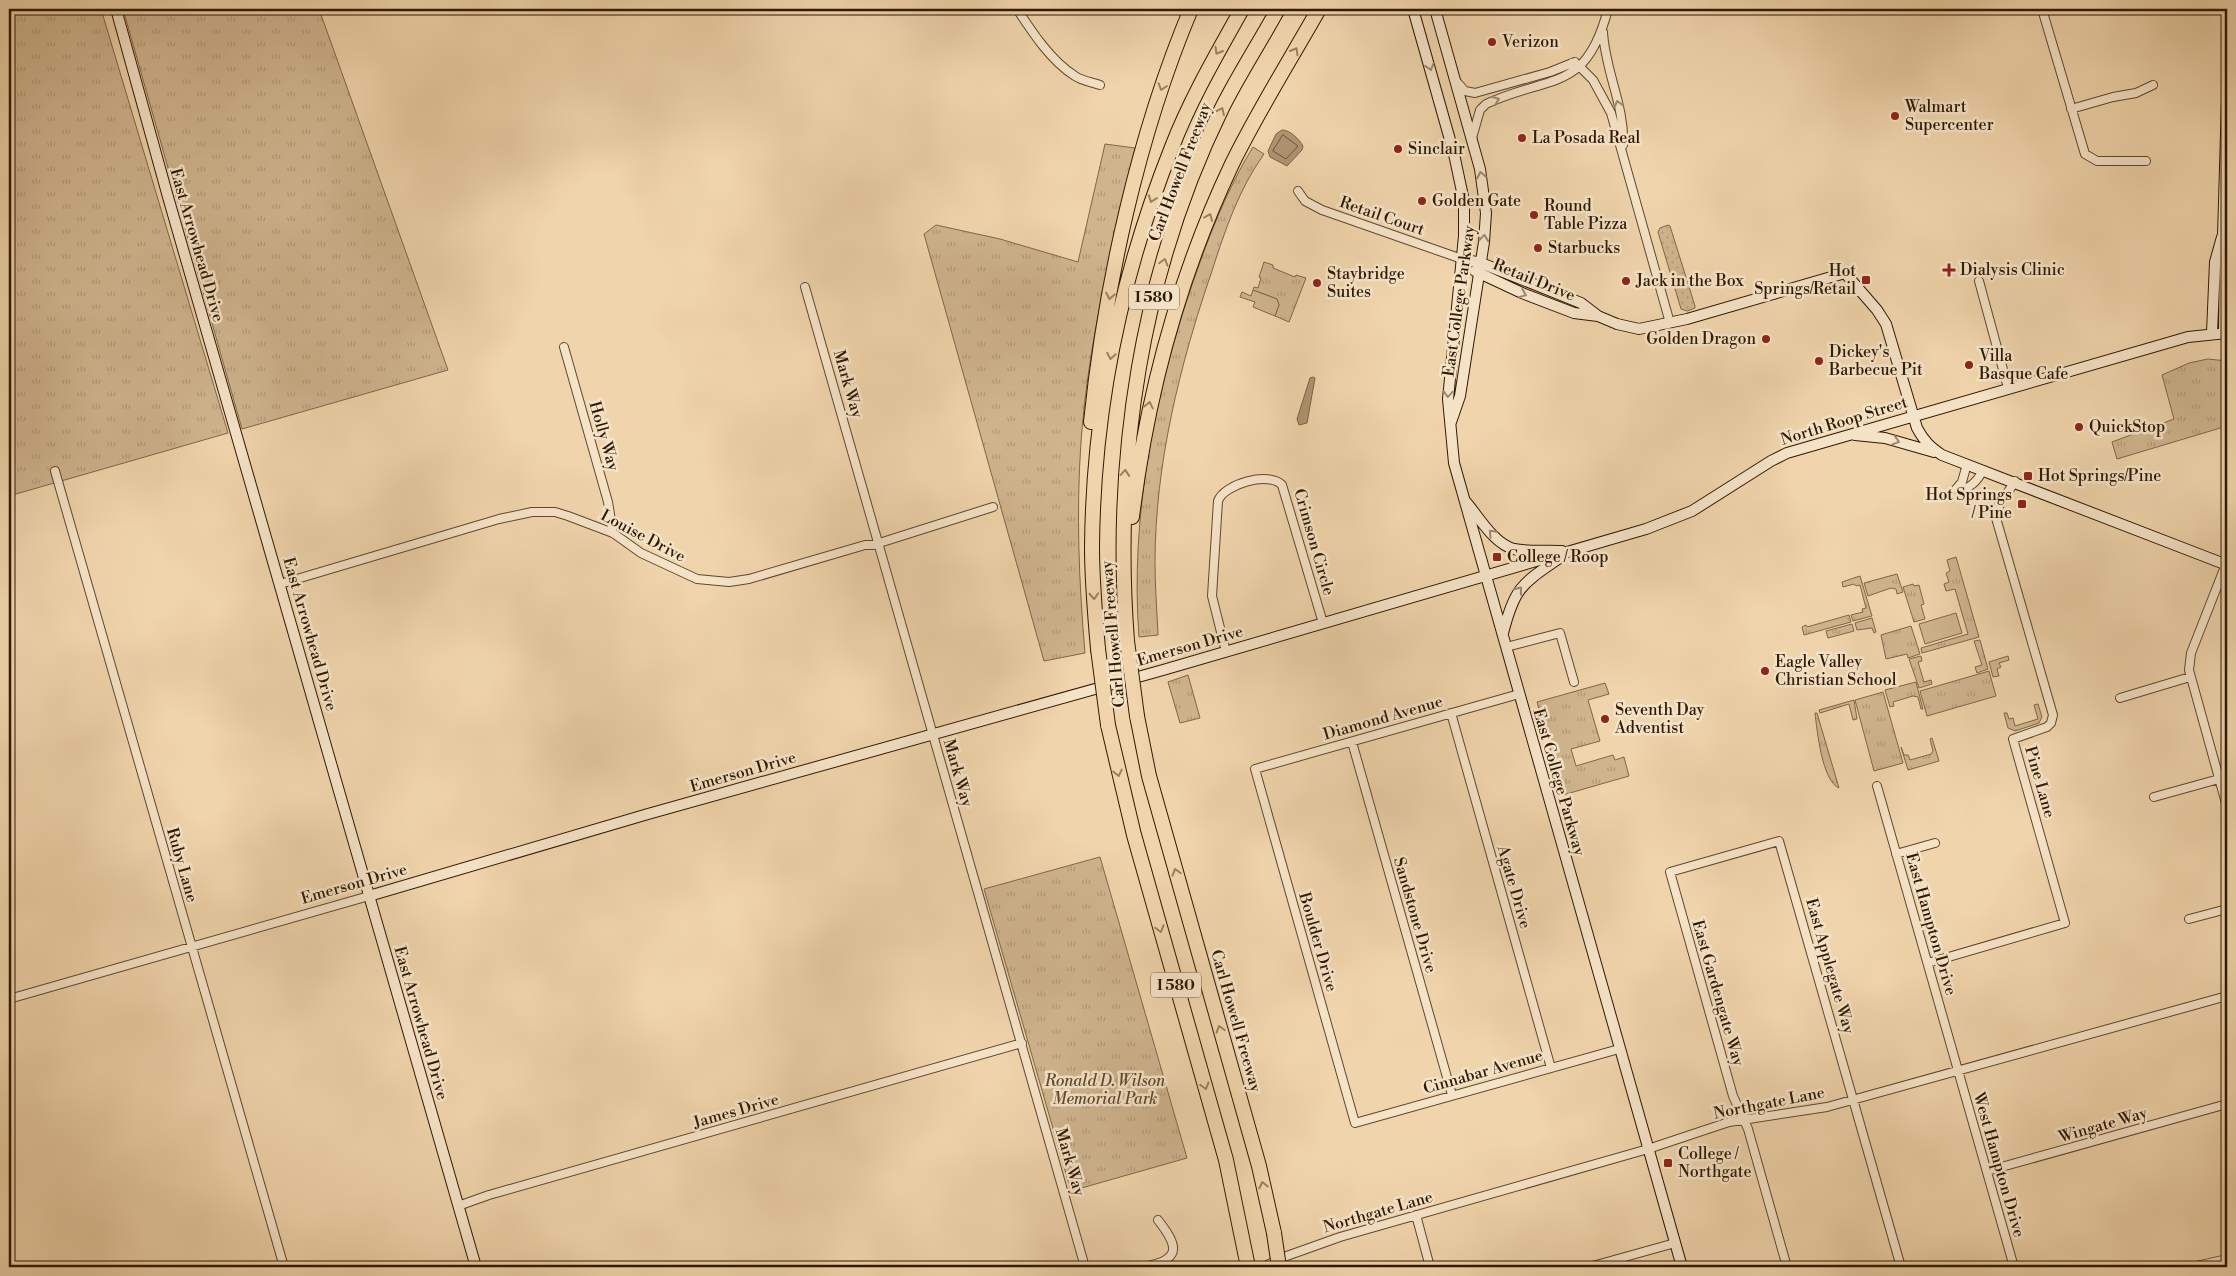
<svg xmlns="http://www.w3.org/2000/svg" width="2236" height="1276" viewBox="0 0 2236 1276" font-family="'Libre Bodoni',serif">
  <style>
    .grass { fill: url(#grass-tufts); stroke: #7f6647 }
    .garden { fill: url(#garden-dots); stroke: #7f6647 }
    .pitch { fill: #cfb48e; stroke: #7f6647 }
    .water { fill: #ae9471; stroke: #7b6344 }
    .lines { fill: none; stroke-linecap: round; stroke-linejoin: round }
    .shore { stroke: #6e5638; stroke-width: 1 }
    .street-casing { stroke: #5f482b; stroke-width: 10 }
    .secondary-casing { stroke: #2f1900; stroke-width: 12 }
    .highway-casing { stroke: #2f1900; stroke-width: 16 }
    .street { stroke: #f5e3c8; stroke-width: 8 }
    .secondary { stroke: #f5e3c8; stroke-width: 10 }
    .highway { stroke: #f0d4ab; stroke-width: 14 }
    .highway-bridge-casing { stroke: #2f1900; stroke-width: 16; stroke-linecap: butt }
    .highway-bridge { stroke: #f0d4ab; stroke-width: 14 }
    .oneway { stroke: #99805e }
    .oneway2 { stroke: #9c886e }
    .poi-dot { fill: #8f2418; stroke: #f5e3c8; stroke-width: 2 }
    .labels { text-anchor: middle; dominant-baseline: central; stroke-width: 5; stroke-linejoin: round; paint-order: stroke }
    .shield { fill: #f5e3c8; stroke: #6a563c; stroke-width: 1 }
    .shield-label { font-size: 15px; font-weight: bold; fill: #2f1900 }
    .poi-label { font-size: 16px; fill: #2f1900; stroke: #f5e3c8; text-anchor: start }
    .street-label { font-size: 16px; fill: #2f1900; stroke: #f5e3c8 }
    .park-label { font-size: 16px; font-style: italic; fill: #5f482b; stroke: #f5e3c8 }
  </style>
  <defs>
    <pattern id="grass-tufts" width="24" height="20" patternUnits="userSpaceOnUse" patternTransform="scale(1.25)"><rect width="24" height="20" fill="#cfb48e"/><path d="M3 7l-1-3M5 7V3M7 7l1-3M15 17l-1-3M17 17v-4M19 17l1-3" fill="none" stroke="#b29a79"/></pattern>
    <pattern id="garden-dots" width="8" height="8" patternUnits="userSpaceOnUse" patternTransform="scale(1.25)"><rect width="8" height="8" fill="#cfb48e"/><path d="M2 2h.1M6 6h.1" fill="none" stroke="#b29a79" stroke-width="1.8" stroke-linecap="round"/></pattern>
  </defs>
  <rect width="100%" height="100%" fill="#f0d4ab"/>
  <filter id="stains"><feTurbulence type="fractalNoise" baseFrequency=".004" numOctaves="4"/><feColorMatrix values="0 0 0 0 .2 0 0 0 0 .09 0 0 0 0 .02 0 0 0 .5 -.17"/></filter>
  <radialGradient id="worn" r=".72"><stop offset=".6" stop-color="#630" stop-opacity="0"/><stop offset="1" stop-color="#630" stop-opacity=".3"/></radialGradient>
  <!-- grass -->
  <path class="grass" d="M 9,9 L 101,9 L 228,433 L 9,496 Z
    M 123,9 L 319,9 L 448,370 L 242,429 Z
    M 1105,144 L 1135,148 C 1113,244 1088,342 1081,442 C 1076,513 1079,583 1085,653 L 1044,661 L 924,234 L 936,225 L 1000,239 L 1078,262 Z
    M 1253,147 L 1264,154 C 1239,189 1225,230 1212,271 C 1180,364 1155,464 1155,563 C 1155,587 1157,611 1158,635 L 1139,637 C 1130,517 1154,395 1193,282 C 1209,236 1227,189 1253,147 Z
    M 1264,262 L 1273,265 L 1273,268 L 1295,277 L 1296,275 L 1306,278 L 1289,322 L 1275,316 L 1279,305 L 1277,299 L 1253,290 L 1254,287 L 1258,288 L 1261,278 L 1259,277 Z
    M 2208,359 L 2227,361 L 2227,426 L 2117,459 L 2112,442 L 2174,419 L 2162,375 L 2189,363 Z
    M 1956,557 L 1979,637 L 1922,653 L 1921,648 L 1968,634 L 1955,589 L 1946,591 L 1944,584 L 1949,582 L 1946,573 L 1950,571 L 1947,560 Z
    M 1897,574 L 1903,592 L 1897,594 L 1896,589 L 1891,588 L 1868,596 L 1864,583 Z
    M 1860,576 L 1872,616 L 1853,621 L 1851,615 L 1863,612 L 1862,609 L 1866,608 L 1860,585 L 1856,586 L 1854,584 L 1843,587 L 1842,582 Z
    M 1913,584 L 1914,586 L 1919,585 L 1924,604 L 1921,605 L 1925,619 L 1914,622 L 1903,587 Z
    M 1849,615 L 1851,622 L 1804,635 L 1802,627 L 1806,625 L 1807,627 Z
    M 1872,618 L 1876,632 L 1874,633 L 1872,628 L 1857,630 L 1855,623 Z
    M 1852,624 L 1854,631 L 1828,638 L 1826,631 Z
    M 1911,626 L 1920,654 L 1908,658 L 1907,654 L 1886,659 L 1881,635 Z
    M 1980,640 L 1988,669 L 1977,673 L 1975,667 L 1982,665 L 1974,641 Z
    M 1921,656 L 1922,661 L 1918,662 L 1924,682 L 1931,680 L 1932,684 L 1919,688 L 1909,659 Z
    M 2008,656 L 2009,660 L 1999,663 L 2001,667 L 1997,669 L 1999,676 L 1993,677 L 1989,662 Z
    M 1989,671 L 1996,696 L 1927,716 L 1920,691 Z
    M 1188,675 L 1200,718 L 1180,723 L 1168,682 Z
    M 1916,682 L 1923,709 L 1921,709 L 1918,697 L 1913,696 L 1893,702 L 1894,706 L 1890,707 L 1885,690 Z
    M 1605,683 L 1609,694 L 1588,700 L 1600,741 L 1571,749 L 1576,766 L 1613,755 L 1615,760 L 1624,757 L 1629,776 L 1563,795 L 1537,702 Z
    M 1883,692 L 1903,763 L 1874,771 L 1855,700 Z
    M 1854,700 L 1857,719 L 1853,720 L 1849,704 L 1820,713 L 1819,710 Z
    M 2038,704 L 2042,717 L 2039,723 L 2015,731 L 2008,728 L 2004,713 L 2007,713 L 2009,719 L 2013,718 L 2015,726 L 2038,719 L 2034,705 Z
    M 1815,713 L 1817,713 L 1839,788 C 1822,781 1817,730 1815,713 Z
    M 1932,738 L 1939,761 L 1908,770 L 1901,747 L 1904,755 L 1908,755 L 1910,760 L 1931,754 L 1933,751 L 1930,739 Z
    M 1100,857 L 1187,1158 L 1071,1191 L 984,889 Z"/>
  <!-- garden -->
  <path class="garden" d="M 1668,225 L 1670,226 L 1695,306 L 1695,308 L 1687,311 L 1681,309 L 1658,232 L 1660,228 Z"/>
  <!-- pitch -->
  <path class="pitch" d="M 1253,290 L 1277,299 L 1279,305 L 1275,316 L 1253,307 L 1255,302 L 1240,297 L 1242,292 L 1251,296 Z
    M 1956,613 L 1962,633 L 1925,644 L 1919,624 Z"/>
  <!-- water -->
  <path class="water" d="M 1282,130 C 1290,130 1299,139 1303,146 L 1302,150 L 1287,166 L 1270,157 L 1268,151 L 1276,134 Z
    M 1313,377 L 1315,378 L 1307,423 L 1299,425 L 1297,419 L 1310,378 Z"/>
  <g class="lines">
    <!-- shore -->
    <path class="shore" d="M 1283,135 L 1298,146 L 1286,159 L 1273,151 Z"/>
    <!-- street casing -->
    <g class="street-casing">
      <path id="street" d="M 1017,9 C 1032,32 1051,61 1075,76 C 1082,81 1092,82 1100,85
        M 2042,9 L 2085,154 L 2097,161 L 2146,161
        M 1603,32 C 1605,71 1625,106 1623,145
        M 1572,63 L 1580,67 L 1593,80 L 1611,113 L 1670,323
        M 1456,81 L 1465,91 L 1475,93 L 1550,72 L 1575,62
        M 2071,109 L 2113,97 L 2136,93 L 2153,85
        M 1472,138 L 1480,110 L 1486,104 C 1550,74 1586,94 1608,9
        M 1298,191 L 1305,201 L 1322,210 L 1462,259
        M 1979,281 L 2008,388
        M 805,287 L 1085,1267
        M 564,347 L 608,502 L 613,533
        M 55,471 L 284,1267
        M 1956,489 C 1969,491 1978,480 1983,470
        M 1956,489 L 1962,482 L 1967,464
        M 2226,564 L 2191,653 L 2189,670 L 2227,807
        M 280,584 L 499,519 L 532,512 L 555,512 L 568,516 L 613,533 L 641,553 L 697,579 L 729,582 L 749,579 L 865,545 L 873,545 L 993,507
        M 1506,647 L 1560,633 L 1574,682
        M 1226,652 L 1212,596 L 1218,501 C 1224,484 1269,471 1282,485 L 1323,623
        M 1519,694 L 1255,769 L 1355,1123 L 1619,1049
        M 2120,698 L 2190,677
        M 1451,713 L 1551,1068
        M 1352,742 L 1452,1095
        M 1877,786 L 2014,1267
        M 2154,797 L 2219,779
        M 1896,854 L 1935,843
        M 2189,919 L 2227,909
        M 1928,963 L 2065,923 L 2013,739 L 2047,727 L 2051,723 L 2053,715 L 1996,518 C 1994,508 2009,492 2015,481
        M 9,999 L 369,896
        M 1987,1171 L 2227,1104
        M 458,1206 L 489,1195 L 1022,1043
        M 1416,1215 L 1430,1267
        M 1127,1267 C 1134,1266 1140,1267 1147,1266 C 1185,1259 1175,1242 1158,1220
        M 1263,1267 L 1281,1258 L 1340,1237 L 1648,1149 L 1729,1122 L 1827,1107 L 2227,996
        M 1589,1267 L 1675,1243
        M 1787,1267 L 1748,1129 L 1733,1096 L 1670,872 L 1779,841 L 1901,1267
        M 2192,1267 L 2227,1259"/>
    </g>
    <!-- secondary casing -->
    <g class="secondary-casing">
      <path id="secondary" d="M 116,9 L 168,197 L 476,1267
        M 1413,9 L 1454,154 L 1464,201 L 1464,236 L 1448,399 L 1454,463 L 1682,1267
        M 1435,9 L 1480,169 L 1486,213 L 1484,242 L 1460,396 L 1451,422
        M 1462,259 L 1481,263 L 1581,303 L 1598,316 L 1617,324 L 1639,329 L 1687,319 L 1845,273 L 1877,310 L 1886,324 L 1917,428 C 1924,441 1930,447 1942,455 L 2227,565
        M 1475,271 L 1522,293 L 1574,313 L 1598,316
        M 2212,333 L 2215,262 L 2222,237
        M 2224,333 L 2225,255 L 2223,236 L 2227,99
        M 1855,435 L 1885,438 L 1934,452
        M 1466,502 C 1479,517 1494,544 1514,549 C 1529,552 1547,550 1562,551
        M 1503,633 C 1515,586 1522,584 1561,557
        M 369,896 L 648,814 L 1163,670 L 1646,529 L 1692,511 L 1771,461 L 1787,453 L 2188,337 L 2227,333"/>
    </g>
    <!-- highway casing -->
    <g class="highway-casing">
      <path id="highway" d="M 1091,422 C 1105,286 1138,135 1191,9
        M 1132,517 C 1147,394 1179,276 1232,164 C 1258,111 1290,60 1319,9
        M 1127,641 C 1113,458 1141,273 1222,108 C 1239,74 1260,42 1278,9
        M 1098,649 C 1095,615 1092,581 1092,548 C 1093,410 1121,275 1172,147 C 1191,98 1217,54 1242,9
        M 1137,716 L 1149,776 L 1259,1166 L 1274,1233
        M 1108,725 L 1134,835 L 1226,1160 L 1248,1267"/>
    </g>
    <!-- street -->
    <use href="#street" class="street"/>
    <!-- secondary -->
    <use href="#secondary" class="secondary"/>
    <!-- highway -->
    <use href="#highway" class="highway"/>
    <!-- highway-bridge casing -->
    <g class="highway-bridge-casing">
      <path id="highway-bridge" d="M 1127,641 L 1137,716
        M 1098,649 L 1108,725
        M 1274,1233 L 1279,1267"/>
    </g>
    <!-- highway-bridge -->
    <use href="#highway-bridge" class="highway-bridge"/>
  </g>
  <!-- one-way arrows -->
  <defs><path id="oneway-chevron" d="M-2-3.5L2.5 0L-2 3.5" fill="none" stroke-width="1.6" stroke-linecap="round" stroke-linejoin="round" transform="scale(1.25)"/></defs>
  <g class="oneway">
    <use href="#oneway-chevron" transform="translate(1218 51) rotate(120)"/>
    <use href="#oneway-chevron" transform="translate(1295 51) rotate(-60)"/>
    <use href="#oneway-chevron" transform="translate(1162 87) rotate(108)"/>
    <use href="#oneway-chevron" transform="translate(1221 111) rotate(-65)"/>
    <use href="#oneway-chevron" transform="translate(1152 199) rotate(110)"/>
    <use href="#oneway-chevron" transform="translate(1209 217) rotate(-67)"/>
    <use href="#oneway-chevron" transform="translate(1164 262) rotate(-74)"/>
    <use href="#oneway-chevron" transform="translate(1110 296) rotate(101)"/>
    <use href="#oneway-chevron" transform="translate(1111 356) rotate(100)"/>
    <use href="#oneway-chevron" transform="translate(1149 405) rotate(-78)"/>
    <use href="#oneway-chevron" transform="translate(1125 473) rotate(-85)"/>
    <use href="#oneway-chevron" transform="translate(1094 596) rotate(87)"/>
    <use href="#oneway-chevron" transform="translate(1118 773) rotate(78)"/>
    <use href="#oneway-chevron" transform="translate(1176 872) rotate(-106)"/>
    <use href="#oneway-chevron" transform="translate(1160 929) rotate(74)"/>
    <use href="#oneway-chevron" transform="translate(1220 1029) rotate(-106)"/>
    <use href="#oneway-chevron" transform="translate(1205 1086) rotate(74)"/>
    <use href="#oneway-chevron" transform="translate(1263 1185) rotate(-103)"/>
  </g>
  <g class="oneway2">
    <use href="#oneway-chevron" transform="translate(1430 67) rotate(74)"/>
    <use href="#oneway-chevron" transform="translate(1496 100) rotate(-21)"/>
    <use href="#oneway-chevron" transform="translate(1618 104) rotate(-105)"/>
    <use href="#oneway-chevron" transform="translate(1481 175) rotate(-101)"/>
    <use href="#oneway-chevron" transform="translate(1484 238) rotate(-84)"/>
    <use href="#oneway-chevron" transform="translate(1523 294) rotate(22)"/>
    <use href="#oneway-chevron" transform="translate(1448 394) rotate(94)"/>
    <use href="#oneway-chevron" transform="translate(1896 441) rotate(17)"/>
    <use href="#oneway-chevron" transform="translate(1492 533) rotate(-134)"/>
    <use href="#oneway-chevron" transform="translate(1519 590) rotate(-52)"/>
  </g>
  <!-- markers -->
  <g class="poi-dot">
    <circle cx="1492" cy="42" r="5"/>
    <circle cx="1895" cy="116" r="5"/>
    <circle cx="1522" cy="138" r="5"/>
    <circle cx="1398" cy="149" r="5"/>
    <circle cx="1422" cy="201" r="5"/>
    <circle cx="1534" cy="215" r="5"/>
    <circle cx="1538" cy="248" r="5"/>
    <path d="M1946.5 262.5h5v5h5v5h-5v5h-5v-5h-5v-5h5z"/>
    <rect x="1861" y="275" width="10" height="10" rx="2.5"/>
    <circle cx="1626" cy="281" r="5"/>
    <circle cx="1317" cy="283" r="5"/>
    <circle cx="1766" cy="339" r="5"/>
    <circle cx="1819" cy="361" r="5"/>
    <circle cx="1969" cy="365" r="5"/>
    <circle cx="2079" cy="427" r="5"/>
    <rect x="2023" y="471" width="10" height="10" rx="2.5"/>
    <rect x="2017" y="499" width="10" height="10" rx="2.5"/>
    <rect x="1492" y="552" width="10" height="10" rx="2.5"/>
    <circle cx="1765" cy="671" r="5"/>
    <circle cx="1605" cy="719" r="5"/>
    <rect x="1663" y="1158" width="10" height="10" rx="2.5"/>
  </g>
  <g class="labels">
    <!-- shield labels -->
    <g class="shield">
      <rect x="1129" y="284.5" width="50" height="25" rx="4"/>
      <rect x="1151" y="972.5" width="50" height="25" rx="4"/>
    </g>
    <g class="shield-label">
      <text x="1154" y="297">I 580</text>
      <text x="1176" y="985">I 580</text>
    </g>
    <!-- poi labels -->
    <g class="poi-label">
      <text x="1502" y="42">Verizon</text>
      <text x="1905" y="107">Walmart<tspan x="1905" dy="18">Supercenter</tspan></text>
      <text x="1532" y="138">La Posada Real</text>
      <text x="1408" y="149">Sinclair</text>
      <text x="1432" y="201">Golden Gate</text>
      <text x="1544" y="206">Round<tspan x="1544" dy="18">Table Pizza</tspan></text>
      <text x="1548" y="248">Starbucks</text>
      <text x="1960" y="270">Dialysis Clinic</text>
      <text x="1856" y="271" text-anchor="end">Hot<tspan x="1856" dy="18">Springs/Retail</tspan></text>
      <text x="1327" y="274">Staybridge<tspan x="1327" dy="18">Suites</tspan></text>
      <text x="1636" y="281">Jack in the Box</text>
      <text x="1756" y="339" text-anchor="end">Golden Dragon</text>
      <text x="1829" y="352">Dickey's<tspan x="1829" dy="18">Barbecue Pit</tspan></text>
      <text x="1979" y="356">Villa<tspan x="1979" dy="18">Basque Cafe</tspan></text>
      <text x="2089" y="427">QuickStop</text>
      <text x="2038" y="476">Hot Springs/Pine</text>
      <text x="2012" y="495" text-anchor="end">Hot Springs<tspan x="2012" dy="18">/ Pine</tspan></text>
      <text x="1507" y="557">College / Roop</text>
      <text x="1775" y="662">Eagle Valley<tspan x="1775" dy="18">Christian School</tspan></text>
      <text x="1615" y="710">Seventh Day<tspan x="1615" dy="18">Adventist</tspan></text>
      <text x="1678" y="1154">College /<tspan x="1678" dy="18">Northgate</tspan></text>
    </g>
    <!-- street labels -->
    <g class="street-label">
      <text transform="translate(1180 172) rotate(-69)">Carl Howell Freeway</text>
      <text transform="translate(1382 216) rotate(19)">Retail Court</text>
      <text transform="translate(197 245) rotate(74)">East Arrowhead Drive</text>
      <text transform="translate(1534 280) rotate(22)">Retail Drive</text>
      <text transform="translate(1459 301) rotate(-82)">East College Parkway</text>
      <text transform="translate(848 384) rotate(74)">Mark Way</text>
      <text transform="translate(1844 421) rotate(-17)">North Roop Street</text>
      <text transform="translate(604 436) rotate(74)">Holly Way</text>
      <text transform="translate(643 536) rotate(28)">Louise Drive</text>
      <text transform="translate(1314 542) rotate(74)">Crimson Circle</text>
      <text transform="translate(310 634) rotate(74)">East Arrowhead Drive</text>
      <text transform="translate(1113 634) rotate(-95)">Carl Howell Freeway</text>
      <text transform="translate(1190 646) rotate(-16)">Emerson Drive</text>
      <text transform="translate(1383 718) rotate(-16)">Diamond Avenue</text>
      <text transform="translate(743 772) rotate(-16)">Emerson Drive</text>
      <text transform="translate(958 773) rotate(74)">Mark Way</text>
      <text transform="translate(1559 782) rotate(74)">East College Parkway</text>
      <text transform="translate(2040 782) rotate(74)">Pine Lane</text>
      <text transform="translate(182 865) rotate(74)">Ruby Lane</text>
      <text transform="translate(354 884) rotate(-16)">Emerson Drive</text>
      <text transform="translate(1514 887) rotate(74)">Agate Drive</text>
      <text transform="translate(1415 915) rotate(74)">Sandstone Drive</text>
      <text transform="translate(1931 924) rotate(74)">East Hampton Drive</text>
      <text transform="translate(1318 942) rotate(74)">Boulder Drive</text>
      <text transform="translate(1830 966) rotate(74)">East Applegate Way</text>
      <text transform="translate(1718 993) rotate(74)">East Gardengate Way</text>
      <text transform="translate(1236 1021) rotate(74)">Carl Howell Freeway</text>
      <text transform="translate(421 1023) rotate(74)">East Arrowhead Drive</text>
      <text transform="translate(1483 1072) rotate(-16)">Cinnabar Avenue</text>
      <text transform="translate(1769 1103) rotate(-11)">Northgate Lane</text>
      <text transform="translate(736 1111) rotate(-16)">James Drive</text>
      <text transform="translate(2103 1125) rotate(-16)">Wingate Way</text>
      <text transform="translate(1070 1162) rotate(74)">Mark Way</text>
      <text transform="translate(1999 1165) rotate(74)">West Hampton Drive</text>
      <text transform="translate(1378 1212) rotate(-16)">Northgate Lane</text>
    </g>
    <!-- park labels -->
    <g class="park-label">
      <text x="1105" y="1081">Ronald D. Wilson<tspan x="1105" dy="18">Memorial Park</tspan></text>
    </g>
  </g>
  <!-- margin -->
  <rect width="2236" height="1276" fill="none" stroke="#f0d4ab" stroke-width="30"/>
  <rect x="10" y="10" width="2216" height="1256" fill="none" stroke="#2f1900" stroke-width="2.5"/>
  <rect x="15" y="15" width="2206" height="1246" fill="none" stroke="#2f1900"/>
  <rect width="100%" height="100%" filter="url(#stains)"/>
  <rect width="100%" height="100%" fill="url(#worn)"/>
</svg>
